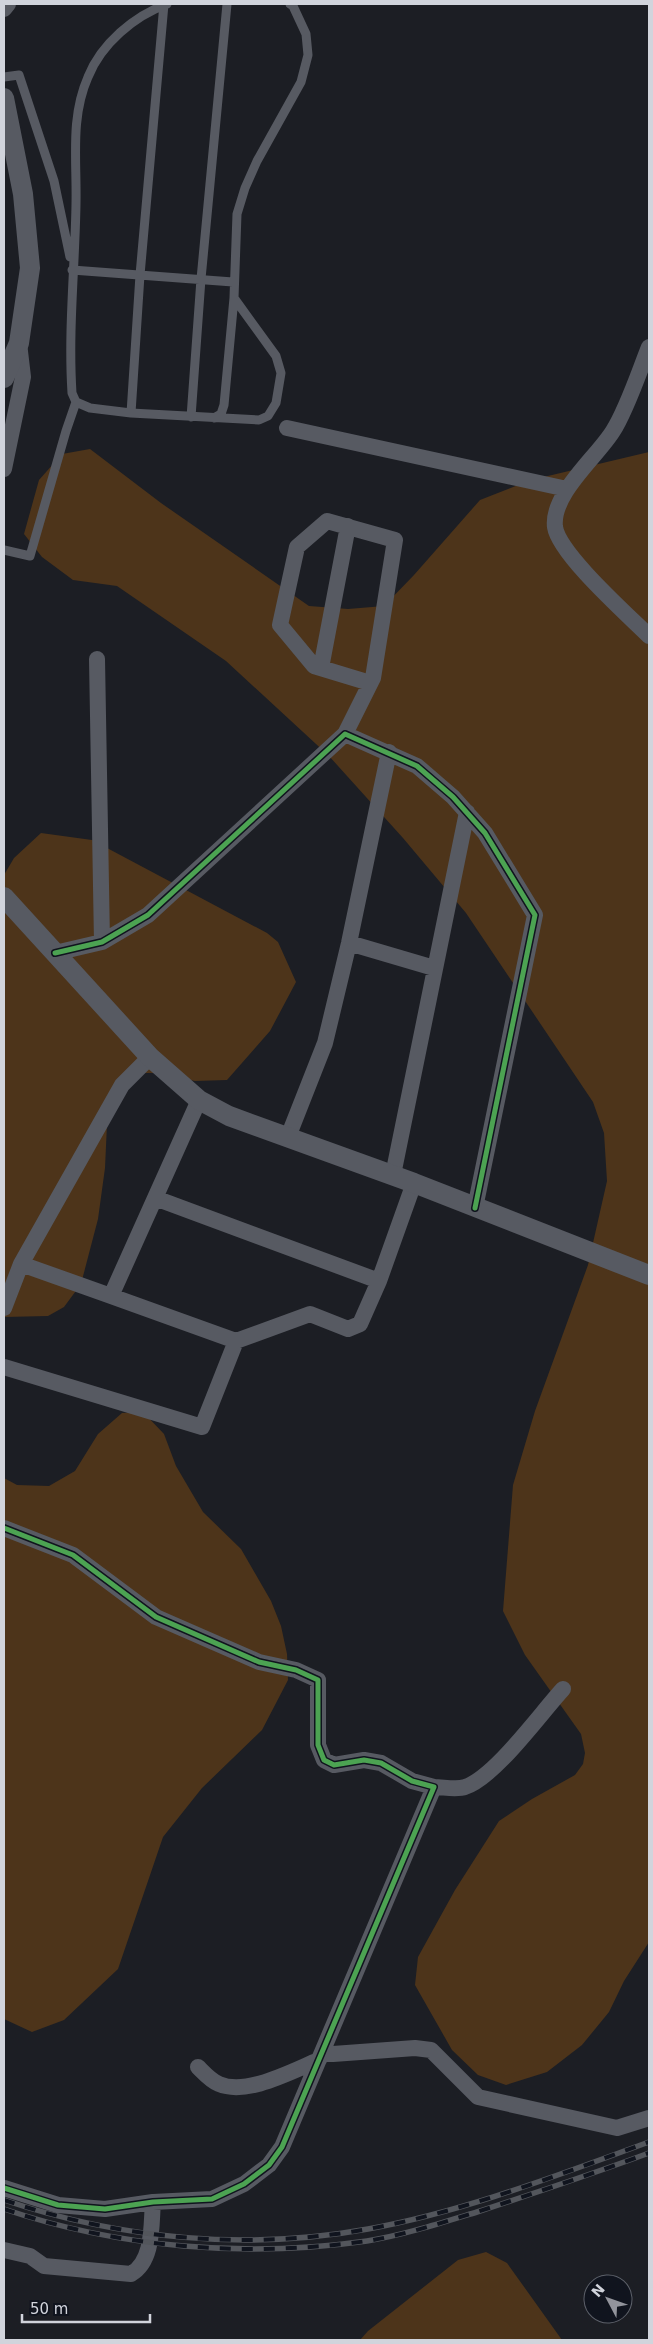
<svg xmlns="http://www.w3.org/2000/svg" width="653" height="2344" viewBox="0 0 653 2344" font-family="'DejaVu Sans',sans-serif">
  <style>
    .green { fill: #4d341a }
    .lines { fill: none; stroke-linecap: round; stroke-linejoin: round }
    .service { stroke: #575a62; stroke-width: 9 }
    .minor { stroke: #575a62; stroke-width: 16 }
    .tertiary { stroke: #575a62; stroke-width: 20 }
    .rail-casing { stroke: #53565c; stroke-width: 5.5 }
    .rail { stroke: #10141e; stroke-width: 4; stroke-dasharray: 11; stroke-linecap: butt }
    .cycleway-casing { stroke: #10141e; stroke-width: 8 }
    .cycleway { stroke: #4ca352; stroke-width: 5 }
  </style>
  <rect width="100%" height="100%" fill="#1c1e24"/>
  <!-- green -->
  <path class="green" d="M 90,449 L 161,503 L 309,606 L 348,609 L 384,606 L 414,575 L 480,500 L 531,480 L 649,452 L 649,1942 L 624,1981 L 609,2012 L 582,2045 L 547,2072 L 506,2085 L 478,2075 L 452,2050 L 415,1985 L 418,1957 L 455,1890 L 499,1821 L 532,1799 L 575,1775 L 583,1764 L 585,1753 L 581,1734 L 525,1655 L 503,1611 L 513,1485 L 535,1411 L 588,1265 L 607,1181 L 604,1133 L 593,1102 L 466,913 L 403,838 L 329,756 L 226,661 L 117,586 L 73,580 L 42,557 L 24,534 L 39,480 L 62,454 Z
    M 41,833 L 92,840 L 267,933 L 278,942 L 296,982 L 270,1031 L 227,1080 L 195,1081 L 160,1073 L 134,1073 L 107,1124 L 105,1168 L 98,1219 L 81,1284 L 64,1307 L 48,1316 L 4,1317 L 4,875 L 14,858 Z
    M 143,1412 L 164,1434 L 176,1466 L 203,1512 L 241,1549 L 271,1601 L 281,1626 L 287,1654 L 288,1680 L 262,1730 L 202,1788 L 163,1837 L 118,1969 L 64,2020 L 32,2032 L 4,2019 L 4,1478 L 17,1485 L 49,1486 L 75,1471 L 98,1434 L 122,1413 Z
    M 486,2252 L 507,2263 L 562,2340 L 360,2340 L 368,2331 L 458,2260 Z"/>
  <g class="lines">
    <!-- service -->
    <path class="service" d="M 167,4 C 134,16 101,44 88,77 C 70,118 77,160 76,204 C 75,267 68,330 72,393 L 76,402 L 90,408 L 131,413 L 259,420 L 268,416 L 276,403 L 281,373 L 276,356 L 234,298 L 237,214 L 245,188 L 257,161 L 301,82 L 308,55 L 306,34 L 293,6 L 290,4
      M 4,77 L 19,75 L 54,181 L 70,257
      M 72,270 L 233,282
      M 131,413 L 140,275 L 164,4
      M 191,417 L 201,279 L 227,4
      M 214,418 L 221,414 L 224,405 L 234,298
      M 4,550 L 30,556 L 66,431 L 76,402"/>
    <!-- minor -->
    <path class="minor" d="M 4,9 L 8,4
      M 649,347 C 639,372 627,409 613,431 C 597,457 551,494 555,527 C 559,554 628,615 649,636
      M 287,428 L 567,489
      M 4,469 L 23,377 L 19,343
      M 97,659 L 102,942
      M 321,668 L 348,526
      M 345,734 L 373,678 L 395,540 L 327,521 L 297,547 L 280,625 L 314,666 L 370,683
      M 349,943 L 434,968
      M 55,953 L 102,942 L 148,915 L 345,734 L 417,766 L 453,797 L 485,833 L 535,915 L 475,1208
      M 199,1100 L 111,1296 L 236,1341 L 310,1314 L 348,1329 L 360,1324 L 379,1281 L 414,1183
      M 288,1137 L 325,1043 L 349,943 L 389,752
      M 393,1175 L 467,812
      M 155,1198 L 379,1281
      M 21,1264 L 111,1296
      M 4,1308 L 21,1264 L 122,1085 L 150,1057
      M 4,1367 L 202,1427 L 236,1341
      M 4,1528 L 73,1555 L 156,1617 L 259,1662 L 296,1670 L 318,1680 L 318,1745 L 324,1760 L 334,1765 L 364,1760 L 381,1763 L 412,1781 L 434,1787 L 282,2147 L 269,2165 L 244,2184 L 212,2199 L 153,2202 L 105,2209 L 58,2205 L 4,2188
      M 434,1787 C 443,1787 457,1790 465,1787 C 495,1777 540,1714 563,1689
      M 322,2053 L 333,2054 L 415,2048 L 431,2050 L 478,2097 L 617,2128 L 649,2118
      M 198,2067 C 204,2073 211,2081 219,2084 C 247,2096 292,2071 319,2060
      M 4,2250 L 30,2256 L 44,2266 L 131,2274 C 154,2261 151,2224 153,2202"/>
    <!-- tertiary -->
    <path class="tertiary" d="M 4,98 L 23,194 L 30,268 L 19,343 L 4,378
      M 4,897 L 150,1057 L 199,1100 L 229,1116 L 414,1183 L 649,1275"/>
    <!-- rail casing -->
    <g class="rail-casing">
      <path id="rail" d="M 4,2200 C 120,2239 247,2251 368,2229 C 463,2212 558,2175 649,2142
        M 4,2209 C 119,2248 247,2258 367,2241 C 404,2235 441,2223 477,2212 C 535,2193 592,2174 649,2153"/>
    </g>
    <!-- rail -->
    <use href="#rail" class="rail"/>
    <!-- cycleway casing -->
    <g class="cycleway-casing">
      <path id="cycleway" d="M 55,953 L 102,942 L 148,915 L 345,734 L 417,766 L 453,797 L 485,833 L 535,915 L 475,1208
        M 4,1528 L 73,1555 L 156,1617 L 259,1662 L 296,1670 L 318,1680 L 318,1745 L 324,1760 L 334,1765 L 364,1760 L 381,1763 L 412,1781 L 434,1787 L 282,2147 L 269,2165 L 244,2184 L 212,2199 L 153,2202 L 105,2209 L 58,2205 L 4,2188"/>
    </g>
    <!-- cycleway -->
    <use href="#cycleway" class="cycleway"/>
  </g>
  <!-- border -->
  <rect width="653" height="2344" fill="none" stroke="#d1d4dc" stroke-width="10"/>
  <!-- north arrow -->
  <g transform="translate(608 2299) rotate(311)"><circle r="24" fill="#10141e" stroke="#5d616a"/>
  <path d="M0-4L9 19L0 12L-9 19Z" fill="#92949c"/>
  <text y="-8" font-size="14" font-weight="bold" text-anchor="middle" fill="#d1d4dc">N</text>
  </g>
  <!-- scale -->
  <path d="M22 2314v8h128v-8" fill="none" stroke="#d1d4dc" stroke-width="2.5"/>
  <text x="30" y="2314" font-size="15" fill="#d1d4dc" stroke="#10141e" stroke-width="4" paint-order="stroke">50 m</text>
</svg>
